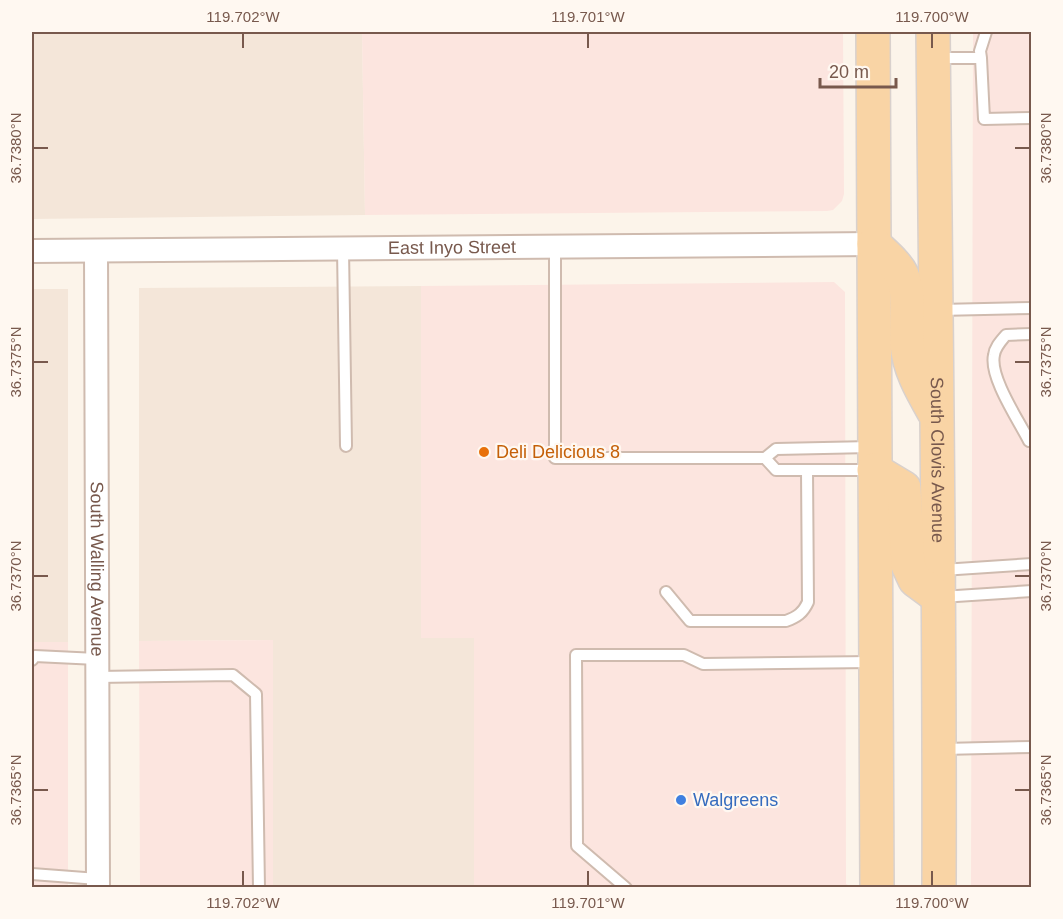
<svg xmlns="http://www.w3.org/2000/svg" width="1063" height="919" viewBox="0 0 1063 919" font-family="Helvetica,sans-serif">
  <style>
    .residential { fill: #f4e6d9 }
    .commercial { fill: #fce5df }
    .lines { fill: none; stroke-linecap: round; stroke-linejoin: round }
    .lane-casing { stroke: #cfbbaf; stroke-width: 14 }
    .street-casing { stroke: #cfbbaf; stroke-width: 26 }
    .primary-casing { stroke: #d9d1cd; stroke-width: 36 }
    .lane { stroke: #fff; stroke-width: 10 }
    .street { stroke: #fff; stroke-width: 22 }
    .primary { stroke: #f9d4a5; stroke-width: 33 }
    .ticks { fill: none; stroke: #78594d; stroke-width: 2 }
    .food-dot { fill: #e8710a; stroke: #fff8f1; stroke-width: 2 }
    .shop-dot { fill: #3f7fe0; stroke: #fff8f1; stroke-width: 2 }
    .labels { text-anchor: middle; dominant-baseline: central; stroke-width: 4.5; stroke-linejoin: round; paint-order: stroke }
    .street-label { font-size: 18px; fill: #78594d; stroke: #fff8f1 }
    .food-label { font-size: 18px; fill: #c56008; stroke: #fff8f1; text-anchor: start }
    .shop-label { font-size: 18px; fill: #366cbe; stroke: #fff8f1; text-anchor: start }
    .neatline { fill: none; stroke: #78594d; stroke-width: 2 }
    .ticks-label { font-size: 15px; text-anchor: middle; fill: #78594d }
  </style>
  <rect width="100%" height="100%" fill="#fcf4ea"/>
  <!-- residential -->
  <path class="residential" d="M 32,32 L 362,32 L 365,215 L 32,219 Z
    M 421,286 L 421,638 L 474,638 L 474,887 L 273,887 L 273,640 L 139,641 L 139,288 Z
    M 32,289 L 68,289 L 68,642 L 32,642 Z"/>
  <!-- commercial -->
  <path class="commercial" d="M 362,32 L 843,32 L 844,194 L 842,201 L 833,210 L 827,211 L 365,215 Z
    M 973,32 L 1031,32 L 1031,887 L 971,888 Z
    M 834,282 L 845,292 L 846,884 L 848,885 L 848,887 L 474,887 L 474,638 L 421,638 L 421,286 Z
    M 273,640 L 273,887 L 140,887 L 139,641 Z
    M 32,642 L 68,642 L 68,887 L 32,887 Z"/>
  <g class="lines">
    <!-- lane casing -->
    <g class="lane-casing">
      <path id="lane" d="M 937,58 L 981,58 L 984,119 L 1032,118
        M 981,58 L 980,51 L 986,32
        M 555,247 L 555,458 L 765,458
        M 343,249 L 346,446
        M 939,310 L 1032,308
        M 1029,441 C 1019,421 989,377 994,355 C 995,347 1001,341 1006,335 L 1032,334
        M 870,470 L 776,470 L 765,458 L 776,449 L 871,447
        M 942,570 L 1032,564
        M 666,592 L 690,621 L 786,621 C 797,617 803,613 808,602 L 807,470
        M 941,597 L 1032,591
        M 32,660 L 35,656 L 97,659
        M 97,677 L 233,675 L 256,694 L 259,888
        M 943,749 L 1032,747
        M 32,874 L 98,879
        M 626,888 L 577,846 L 576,655 L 684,655 L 703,664 L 872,662"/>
    </g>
    <!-- street casing -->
    <g class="street-casing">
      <g id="street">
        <path id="s1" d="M 32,251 L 874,244"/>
        <path id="s2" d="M 96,251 L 98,888"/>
      </g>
    </g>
    <!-- primary casing -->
    <g class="primary-casing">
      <g id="primary">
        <path d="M 873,32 L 877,888"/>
        <path id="s3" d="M 933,32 C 936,317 940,602 939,888"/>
        <path d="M 874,244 C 883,253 897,264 902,275 C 911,297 906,321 907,344 C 909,369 922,391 934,412"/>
        <path d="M 874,470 L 904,488 L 908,565 L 915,580 L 938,597"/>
      </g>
    </g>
    <!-- lane -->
    <use href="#lane" class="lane"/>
    <!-- street -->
    <use href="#street" class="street"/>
    <!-- primary -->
    <use href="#primary" class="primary"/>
  </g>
  <!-- ticks -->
  <path class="ticks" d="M 243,33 L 243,48M 588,33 L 588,48M 932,33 L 932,48M 33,148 L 48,148M 1015,148 L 1030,148M 33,362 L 48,362M 1015,362 L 1030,362M 33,576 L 48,576M 1015,576 L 1030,576M 33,790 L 48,790M 1015,790 L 1030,790M 243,871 L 243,886M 588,871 L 588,886M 932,871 L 932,886"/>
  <!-- markers -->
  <circle class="food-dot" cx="484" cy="452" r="6"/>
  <circle class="shop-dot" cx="681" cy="800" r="6"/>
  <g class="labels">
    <!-- street labels -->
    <g class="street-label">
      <text stroke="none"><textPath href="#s1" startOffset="420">East Inyo Street</textPath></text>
      <text stroke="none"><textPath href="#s3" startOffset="428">South Clovis Avenue</textPath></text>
      <text stroke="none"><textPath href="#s2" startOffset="318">South Walling Avenue</textPath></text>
    </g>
    <!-- food labels -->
    <g class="food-label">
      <text x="496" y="452">Deli Delicious 8</text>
    </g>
    <!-- shop labels -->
    <g class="shop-label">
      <text x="693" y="800">Walgreens</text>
    </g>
  </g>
  <!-- border -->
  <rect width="1063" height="919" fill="none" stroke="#fff8f1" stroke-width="66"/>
  <!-- scale -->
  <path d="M820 78v9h76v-9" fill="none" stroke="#78594d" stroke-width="3"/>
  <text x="829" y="78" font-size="18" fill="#78594d" stroke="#fff8f1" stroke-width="4.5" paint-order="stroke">20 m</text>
  <rect x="33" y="33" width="997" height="853" class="neatline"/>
  <g class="ticks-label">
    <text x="243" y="22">119.702°W</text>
    <text x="588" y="22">119.701°W</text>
    <text x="932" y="22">119.700°W</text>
    <text transform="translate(16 148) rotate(-90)" y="5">36.7380°N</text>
    <text transform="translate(1046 148) rotate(-90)" y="5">36.7380°N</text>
    <text transform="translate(16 362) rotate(-90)" y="5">36.7375°N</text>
    <text transform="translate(1046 362) rotate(-90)" y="5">36.7375°N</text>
    <text transform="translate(16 576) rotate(-90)" y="5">36.7370°N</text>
    <text transform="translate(1046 576) rotate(-90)" y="5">36.7370°N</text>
    <text transform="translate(16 790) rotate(-90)" y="5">36.7365°N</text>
    <text transform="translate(1046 790) rotate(-90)" y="5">36.7365°N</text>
    <text x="243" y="908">119.702°W</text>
    <text x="588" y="908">119.701°W</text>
    <text x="932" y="908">119.700°W</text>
  </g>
</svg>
